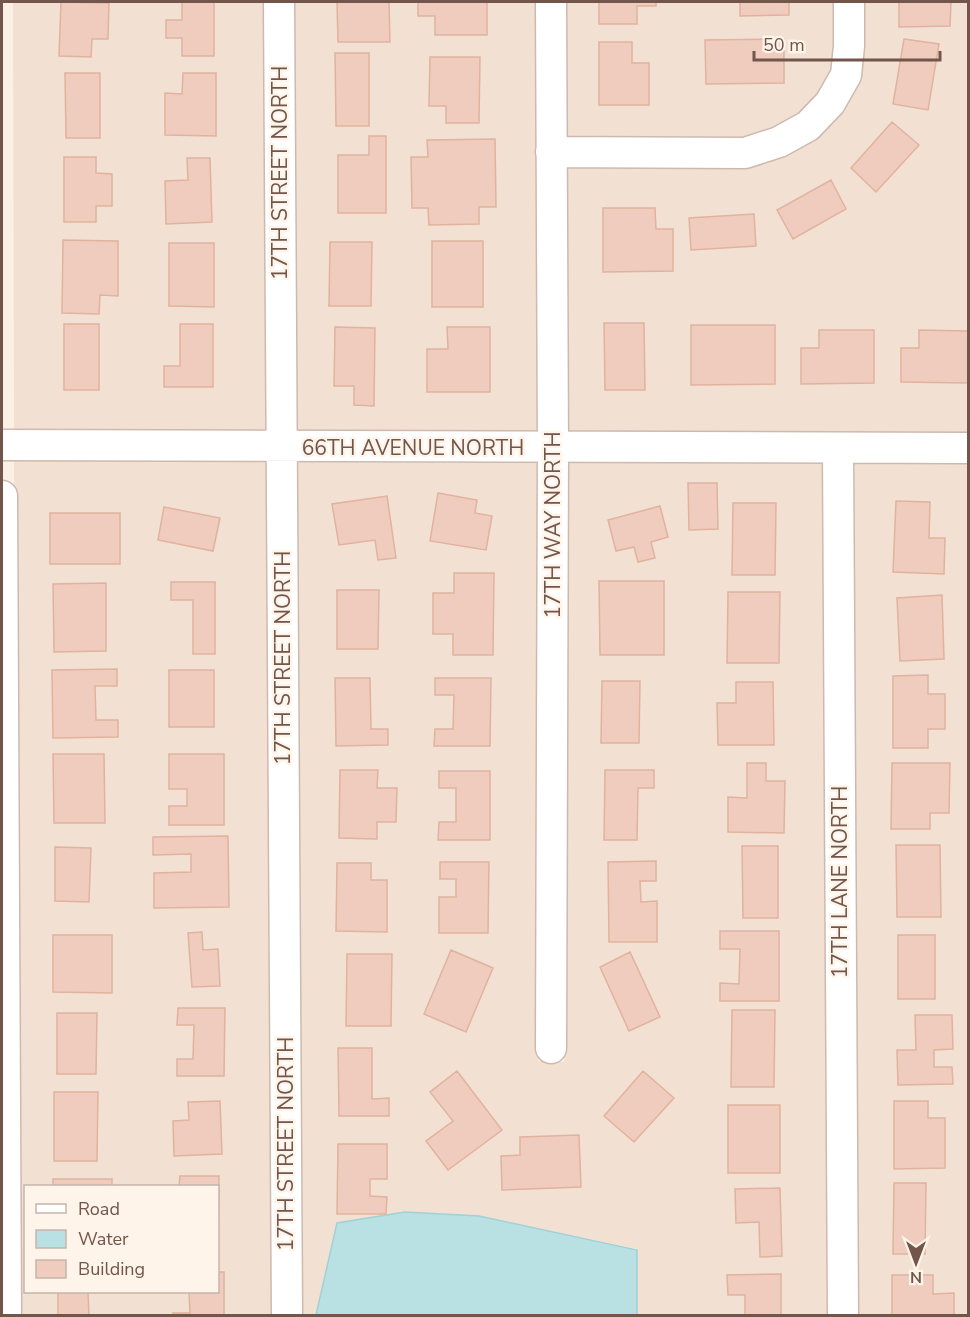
<svg xmlns="http://www.w3.org/2000/svg" width="970" height="1317" viewBox="0 0 970 1317" font-family="'Nunito Sans',sans-serif">
  <style>
    .residential { fill: #f2e1d2; fill-rule: evenodd }
    .water { fill: #b9e1e3; stroke: #a0d1d5; stroke-width: 1.5 }
    .building { fill: #efccbd; stroke: #e1b29e; stroke-width: 1.5 }
    .lines { fill: none; stroke-linecap: round; stroke-linejoin: round }
    .minor-casing { stroke: #ceb9ae; stroke-width: 33 }
    .minor { stroke: #fff; stroke-width: 30 }
    .labels { text-anchor: middle; dominant-baseline: central; stroke-width: 5; stroke-linejoin: round; paint-order: stroke }
    .street-label { font-size: 21px; fill: #72554b; stroke: #fef4e9 }
  </style>
  <rect width="100%" height="100%" fill="#fbf0e4"/>
  <!-- residential -->
  <path class="residential" d="M 13,2 L 267,2 L 269,433 L 14,431 Z
    M 292,2 L 538,2 L 540,434 L 295,433 Z
    M 563,2 L 836,2 L 834,70 L 820,93 L 800,114 L 774,129 L 743,138 L 564,138 Z
    M 862,2 L 968,2 L 968,434 L 565,434 L 564,166 L 805,144 L 807,146 L 815,138 L 825,133 L 823,129 Z
    M 14,460 L 269,462 L 274,1315 L 19,1315 ZM 26,1186 L 218,1186 L 218,1292 L 26,1292 Z
    M 295,462 L 540,463 L 538,1061 L 564,1062 L 566,463 L 825,462 L 830,1315 L 637,1315 L 637,1249 L 479,1216 L 405,1212 L 337,1223 L 316,1315 L 299,1315 Z
    M 851,462 L 968,463 L 968,1315 L 856,1315 Z"/>
  <!-- water -->
  <path class="water" d="M 405,1212 L 479,1216 L 637,1250 L 637,1315 L 316,1315 L 337,1223 Z"/>
  <!-- building -->
  <path class="building" d="M 61,2 L 109,3 L 108,39 L 92,39 L 91,57 L 59,56 Z
    M 182,2 L 214,2 L 214,56 L 182,56 L 182,38 L 166,38 L 166,20 L 182,20 Z
    M 337,2 L 389,2 L 390,42 L 338,42 Z
    M 418,2 L 487,2 L 487,35 L 435,35 L 435,16 L 418,16 Z
    M 599,2 L 656,2 L 656,6 L 637,6 L 637,24 L 599,24 Z
    M 740,2 L 789,2 L 789,15 L 740,16 Z
    M 899,2 L 951,2 L 950,26 L 899,27 Z
    M 784,39 L 784,83 L 706,84 L 705,40 Z
    M 904,39 L 939,44 L 928,110 L 893,104 Z
    M 599,42 L 632,42 L 632,63 L 649,63 L 649,105 L 599,105 Z
    M 335,53 L 369,53 L 369,126 L 336,126 Z
    M 430,57 L 480,57 L 479,123 L 446,123 L 446,106 L 429,106 Z
    M 65,73 L 100,73 L 100,138 L 66,138 Z
    M 183,73 L 216,73 L 216,136 L 165,135 L 165,93 L 182,94 Z
    M 892,122 L 919,145 L 876,192 L 851,168 Z
    M 369,136 L 386,136 L 386,213 L 338,213 L 338,155 L 369,155 Z
    M 495,139 L 496,207 L 479,207 L 479,224 L 429,225 L 428,208 L 412,208 L 411,157 L 428,157 L 427,140 Z
    M 64,157 L 96,157 L 96,173 L 112,174 L 112,206 L 96,206 L 96,222 L 64,222 Z
    M 187,158 L 210,158 L 212,222 L 166,224 L 165,181 L 188,180 Z
    M 831,180 L 846,209 L 793,239 L 777,210 Z
    M 603,208 L 655,208 L 656,229 L 673,229 L 673,271 L 603,272 Z
    M 754,214 L 756,246 L 691,250 L 689,218 Z
    M 63,240 L 118,241 L 118,296 L 100,295 L 99,314 L 62,313 Z
    M 432,241 L 483,241 L 483,307 L 432,307 Z
    M 330,242 L 372,242 L 371,306 L 329,306 Z
    M 169,243 L 214,243 L 214,307 L 169,306 Z
    M 604,323 L 644,323 L 645,390 L 605,390 Z
    M 64,324 L 99,324 L 99,390 L 64,390 Z
    M 180,324 L 213,324 L 213,387 L 164,387 L 164,366 L 180,366 Z
    M 691,325 L 775,325 L 775,384 L 691,385 Z
    M 335,327 L 375,328 L 374,406 L 354,405 L 354,386 L 334,386 Z
    M 447,327 L 490,327 L 490,392 L 427,392 L 427,349 L 448,349 Z
    M 819,330 L 874,330 L 874,383 L 801,384 L 801,348 L 819,348 Z
    M 919,330 L 968,331 L 968,383 L 901,382 L 901,348 L 919,348 Z
    M 688,483 L 717,483 L 718,529 L 689,530 Z
    M 438,493 L 477,500 L 475,513 L 492,516 L 486,550 L 430,541 Z
    M 387,496 L 396,558 L 378,560 L 375,540 L 339,545 L 332,504 Z
    M 896,501 L 930,502 L 929,538 L 945,538 L 944,574 L 893,572 Z
    M 733,503 L 776,503 L 775,575 L 732,575 Z
    M 660,506 L 668,537 L 651,542 L 655,558 L 638,562 L 634,547 L 616,551 L 608,520 Z
    M 164,507 L 220,518 L 213,551 L 158,540 Z
    M 50,513 L 120,513 L 120,564 L 50,564 Z
    M 454,573 L 494,573 L 493,655 L 453,655 L 453,634 L 433,634 L 433,593 L 454,593 Z
    M 599,581 L 664,581 L 664,655 L 600,655 Z
    M 171,582 L 215,582 L 215,654 L 193,654 L 193,600 L 171,600 Z
    M 106,583 L 106,651 L 54,652 L 53,584 Z
    M 337,590 L 379,590 L 378,649 L 337,649 Z
    M 728,592 L 780,592 L 779,663 L 727,663 Z
    M 942,595 L 944,659 L 900,661 L 897,598 Z
    M 117,669 L 117,686 L 95,686 L 96,720 L 118,720 L 118,737 L 53,738 L 52,670 Z
    M 169,670 L 214,670 L 214,727 L 169,727 Z
    M 928,675 L 928,694 L 945,694 L 945,729 L 928,729 L 928,748 L 893,748 L 893,676 Z
    M 335,678 L 370,678 L 371,729 L 388,729 L 388,745 L 336,746 Z
    M 435,678 L 491,678 L 490,746 L 434,746 L 435,729 L 453,729 L 454,695 L 435,695 Z
    M 602,681 L 640,681 L 639,743 L 601,743 Z
    M 736,682 L 773,682 L 774,745 L 718,745 L 717,703 L 736,703 Z
    M 53,754 L 104,754 L 105,823 L 54,823 Z
    M 169,754 L 224,754 L 224,825 L 169,825 L 169,806 L 187,806 L 187,789 L 169,789 Z
    M 747,763 L 766,763 L 766,781 L 785,781 L 784,833 L 728,832 L 728,797 L 747,798 Z
    M 892,763 L 950,763 L 949,813 L 930,813 L 930,829 L 891,829 Z
    M 340,770 L 378,770 L 377,788 L 397,788 L 396,822 L 377,822 L 377,839 L 339,838 Z
    M 605,770 L 654,770 L 654,788 L 638,788 L 637,840 L 604,840 Z
    M 439,771 L 490,771 L 490,840 L 438,840 L 439,822 L 456,822 L 456,788 L 439,788 Z
    M 228,836 L 229,907 L 154,908 L 154,873 L 191,872 L 191,854 L 153,855 L 153,837 Z
    M 896,845 L 940,845 L 941,917 L 897,917 Z
    M 742,846 L 778,846 L 778,918 L 743,918 Z
    M 55,847 L 91,848 L 89,902 L 55,901 Z
    M 656,861 L 656,881 L 640,881 L 641,902 L 657,901 L 657,942 L 609,942 L 608,862 Z
    M 440,862 L 489,862 L 488,933 L 439,933 L 439,897 L 456,897 L 456,879 L 440,879 Z
    M 337,863 L 371,863 L 371,880 L 387,880 L 387,932 L 336,931 Z
    M 720,931 L 779,931 L 779,1001 L 720,1001 L 720,983 L 739,984 L 740,949 L 720,949 Z
    M 202,932 L 203,950 L 218,949 L 220,986 L 192,987 L 188,933 Z
    M 53,935 L 112,935 L 112,993 L 53,992 Z
    M 898,935 L 935,935 L 935,999 L 898,999 Z
    M 451,950 L 493,968 L 466,1032 L 424,1014 Z
    M 630,952 L 660,1017 L 629,1031 L 600,967 Z
    M 347,954 L 392,954 L 391,1026 L 346,1026 Z
    M 178,1008 L 225,1008 L 224,1076 L 177,1076 L 177,1059 L 193,1059 L 194,1025 L 177,1025 Z
    M 732,1010 L 775,1010 L 774,1087 L 731,1087 Z
    M 57,1013 L 97,1013 L 96,1074 L 57,1074 Z
    M 915,1015 L 952,1015 L 953,1049 L 934,1050 L 934,1067 L 952,1067 L 953,1084 L 898,1085 L 897,1050 L 916,1050 Z
    M 338,1048 L 372,1048 L 372,1099 L 389,1098 L 389,1116 L 339,1116 Z
    M 457,1071 L 502,1130 L 448,1170 L 426,1141 L 453,1121 L 430,1092 Z
    M 643,1071 L 674,1098 L 634,1142 L 604,1116 Z
    M 54,1092 L 98,1092 L 97,1161 L 54,1161 Z
    M 220,1101 L 222,1154 L 174,1156 L 173,1121 L 189,1120 L 188,1102 Z
    M 894,1101 L 928,1101 L 928,1118 L 945,1118 L 945,1168 L 894,1169 Z
    M 728,1105 L 780,1105 L 780,1173 L 728,1173 Z
    M 579,1135 L 581,1187 L 502,1190 L 501,1156 L 520,1155 L 520,1137 Z
    M 338,1144 L 387,1144 L 387,1179 L 370,1179 L 370,1196 L 387,1197 L 386,1214 L 337,1214 Z
    M 180,1176 L 219,1176 L 218,1246 L 218,1186 L 179,1186 Z
    M 53,1179 L 112,1179 L 112,1186 L 53,1186 Z
    M 894,1183 L 926,1183 L 925,1254 L 893,1254 Z
    M 780,1188 L 782,1256 L 760,1257 L 759,1222 L 736,1223 L 735,1189 Z
    M 218,1272 L 224,1272 L 224,1316 L 173,1316 L 173,1313 L 190,1313 L 189,1292 L 218,1292 Z
    M 781,1274 L 781,1316 L 745,1316 L 745,1295 L 728,1295 L 727,1275 Z
    M 892,1275 L 933,1275 L 933,1294 L 954,1293 L 954,1316 L 892,1316 Z
    M 58,1292 L 88,1292 L 89,1316 L 58,1316 Z"/>
  <g class="lines">
    <!-- minor casing -->
    <g class="minor-casing">
      <path id="minor" d="M 279,2 L 287,1316
        M 551,2 L 553,448 L 551,1048
        M 551,152 L 745,153 L 779,142 L 808,126 L 830,103 L 846,75 L 849,46 L 849,2
        M 2,445 L 968,448
        M 838,448 L 843,1316
        M 2,496 L 6,1316"/>
    </g>
    <!-- minor -->
    <use href="#minor" class="minor"/>
  </g>
  <g class="labels">
    <!-- street labels -->
    <g class="street-label">
      <text transform="translate(280 173) rotate(-90)">17TH STREET NORTH</text>
      <text x="413" y="448">66TH AVENUE NORTH</text>
      <text transform="translate(553 525) rotate(-90)">17TH WAY NORTH</text>
      <text transform="translate(283 658) rotate(-90)">17TH STREET NORTH</text>
      <text transform="translate(840 882) rotate(-90)">17TH LANE NORTH</text>
      <text transform="translate(286 1144) rotate(-90)">17TH STREET NORTH</text>
    </g>
  </g>
  <!-- border -->
  <rect width="970" height="1317" fill="none" stroke="#72554b" stroke-width="6"/>
  <!-- legend -->
  <rect x="24" y="1185" width="195" height="108" fill="#fef4e9" stroke="#c6b4aa" stroke-width="1.5"/>
  <rect x="36" y="1204" width="30" height="9" fill="#ffffff" stroke="#c6b4aa" stroke-width="1.5"/>
  <text x="78" y="1215" font-size="18" fill="#72554b">Road</text>
  <rect x="36" y="1230" width="30" height="18" fill="#b9e1e3" stroke="#c6b4aa" stroke-width="1.5"/>
  <text x="78" y="1245" font-size="18" fill="#72554b">Water</text>
  <rect x="36" y="1260" width="30" height="18" fill="#efccbd" stroke="#c6b4aa" stroke-width="1.5"/>
  <text x="78" y="1275" font-size="18" fill="#72554b">Building</text>
  <!-- north arrow -->
  <g transform="translate(916 1263) rotate(180)" stroke="#fef4e9" stroke-width="4.5" paint-order="stroke">
  <path d="M0-4.5L10 22L0 15L-10 22Z" fill="#72554b"/>
  <text y="-9" font-size="16" font-weight="bold" text-anchor="middle" fill="#72554b">N</text>
  </g>
  <!-- scale -->
  <path d="M754 51v9h186v-9" fill="none" stroke="#72554b" stroke-width="3"/>
  <text x="763" y="51" font-size="18" fill="#72554b" stroke="#fef4e9" stroke-width="4.5" paint-order="stroke">50 m</text>
</svg>
